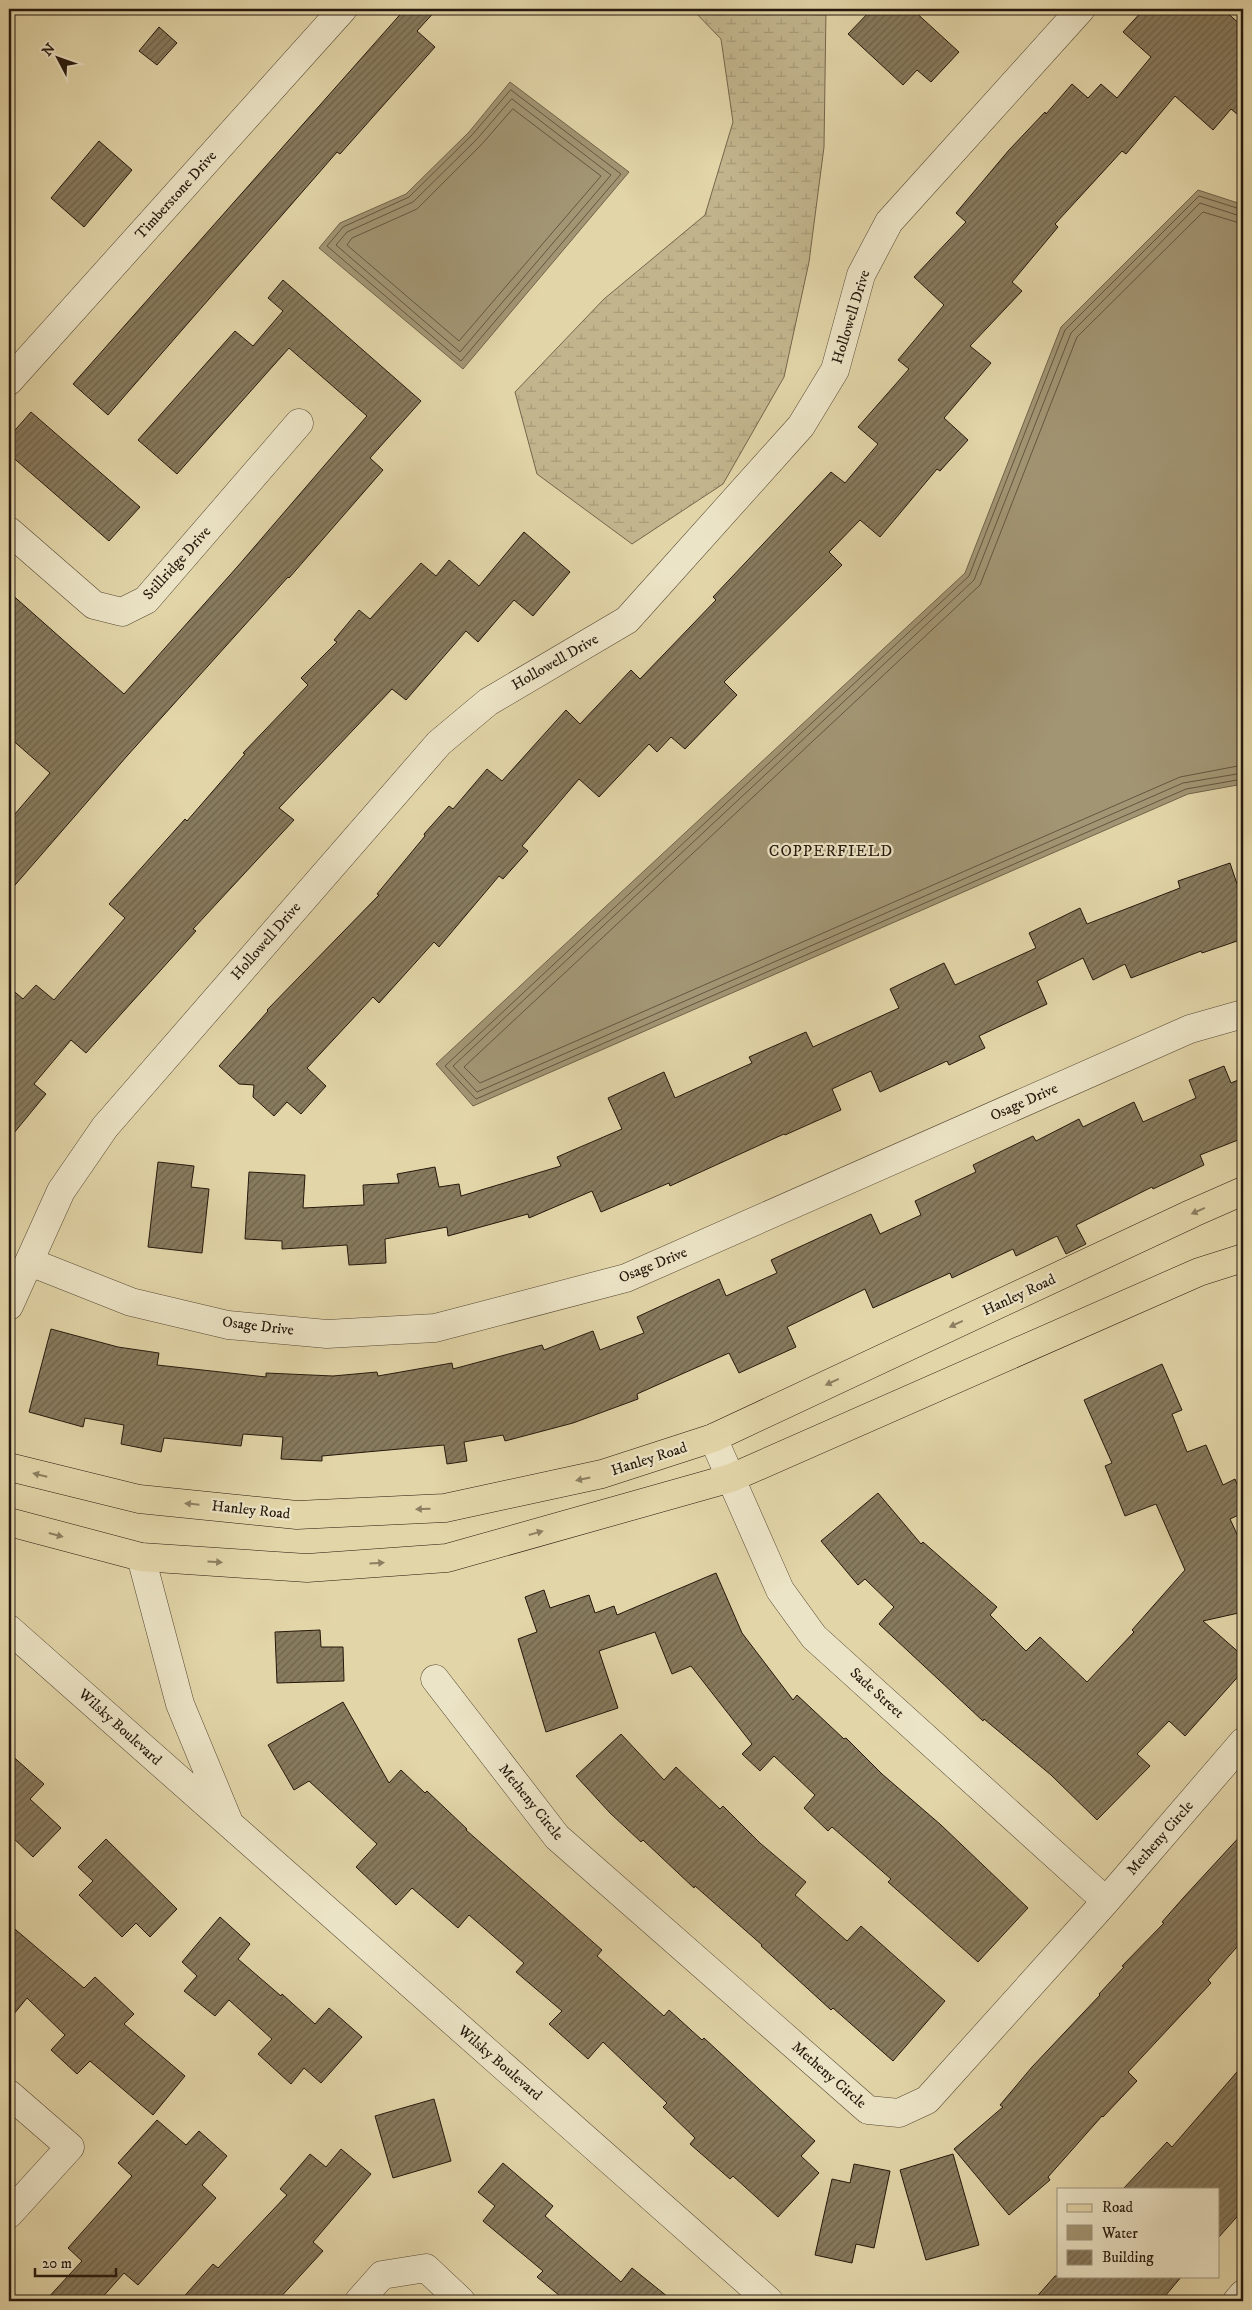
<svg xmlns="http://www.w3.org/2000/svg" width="1252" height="2310" viewBox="0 0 1252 2310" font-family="'IM FELL DW Pica',serif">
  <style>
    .wetland { fill: url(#wetland-marsh); stroke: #74664c }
    .water { fill: #a29573; stroke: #70634a }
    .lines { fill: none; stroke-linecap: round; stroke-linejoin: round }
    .shore { stroke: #645640; stroke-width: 1 }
    .building { fill: url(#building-hatch); stroke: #25180c }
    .minor-casing { stroke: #544733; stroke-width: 29 }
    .major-casing { stroke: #25180c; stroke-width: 29 }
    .minor { stroke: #ece4c6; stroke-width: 28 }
    .major { stroke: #e2d5a8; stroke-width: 28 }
    .oneway { fill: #8d8062 }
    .labels { text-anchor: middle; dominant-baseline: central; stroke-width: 4.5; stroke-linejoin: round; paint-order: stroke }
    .street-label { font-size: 15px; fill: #25180c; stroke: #ece4c6 }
    .neighbourhood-label { font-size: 16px; letter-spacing: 1px; fill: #25180c; stroke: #ece4c6 }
  </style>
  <defs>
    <pattern id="wetland-marsh" width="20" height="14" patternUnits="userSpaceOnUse" patternTransform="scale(1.25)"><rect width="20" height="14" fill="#c2b58d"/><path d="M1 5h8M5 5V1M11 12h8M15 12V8" fill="none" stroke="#a79b78"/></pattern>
    <pattern id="building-hatch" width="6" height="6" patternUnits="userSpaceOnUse" patternTransform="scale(1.25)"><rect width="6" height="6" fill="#877a5d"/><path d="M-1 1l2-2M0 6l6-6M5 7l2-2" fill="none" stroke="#6e634b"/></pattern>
  </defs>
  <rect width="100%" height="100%" fill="#e2d5a8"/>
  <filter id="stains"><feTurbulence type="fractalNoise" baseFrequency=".004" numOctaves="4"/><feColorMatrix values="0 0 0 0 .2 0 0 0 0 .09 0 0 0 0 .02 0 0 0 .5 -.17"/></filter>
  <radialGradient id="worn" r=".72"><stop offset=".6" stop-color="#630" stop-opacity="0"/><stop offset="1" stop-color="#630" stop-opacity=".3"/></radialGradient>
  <!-- wetland -->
  <path class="wetland" d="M 692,9 L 826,9 L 824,147 L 809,262 L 784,377 L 723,484 L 632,544 L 537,474 L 515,392 L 604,299 L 705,215 L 733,122 L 721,39 Z"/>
  <!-- water -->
  <path class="water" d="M 510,82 L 629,172 L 463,369 L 319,248 L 340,223 L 406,194 L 469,132 Z
    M 1198,190 L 1238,203 L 1243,207 L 1243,784 L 1188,794 L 473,1106 L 436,1064 L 965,573 L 1061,327 Z"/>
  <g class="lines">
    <!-- shore -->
    <path class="shore" d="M 511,90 L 621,174 L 461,361 L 327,246 L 343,227 L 409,197 L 472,135 Z
      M 512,99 L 611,175 L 460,352 L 336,245 L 347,232 L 413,202 L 477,139 Z
      M 513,109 L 601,176 L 459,341 L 347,245 L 352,238 L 417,209 L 482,144 Z
      M 1243,210 L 1199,196 L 1065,330 L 969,576 L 445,1066 L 476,1099 L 1186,789 L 1243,779
      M 1243,217 L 1200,203 L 1071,333 L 974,580 L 453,1066 L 477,1092 L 1183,783 L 1243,773
      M 1243,224 L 1203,212 L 1077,337 L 980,585 L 464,1067 L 480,1083 L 1180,777 L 1243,765"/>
  </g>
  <!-- building -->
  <path class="building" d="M 405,9 L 437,9 L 417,31 L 435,47 L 340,154 L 337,152 L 108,415 L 73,384 Z
    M 872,9 L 912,9 L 959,52 L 931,82 L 917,70 L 903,85 L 848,34 Z
    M 1144,9 L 1223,9 L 1243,27 L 1243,119 L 1231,109 L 1213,130 L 1175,96 L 1126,154 L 1122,151 L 1055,224 L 1058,227 L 1012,282 L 1022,291 L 970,346 L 991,363 L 944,418 L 968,440 L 940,471 L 937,469 L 880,537 L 860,520 L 829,552 L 842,565 L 724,682 L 737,695 L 685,749 L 671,737 L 657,752 L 649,744 L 599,797 L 579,779 L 522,846 L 528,851 L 503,879 L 499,876 L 439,947 L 434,942 L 379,1003 L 373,997 L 307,1068 L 326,1086 L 301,1114 L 287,1102 L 274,1116 L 253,1097 L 254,1085 L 239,1084 L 219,1066 L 268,1011 L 267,1010 L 379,895 L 377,894 L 425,836 L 424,834 L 449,806 L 453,809 L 487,769 L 502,781 L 566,710 L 580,724 L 631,670 L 640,679 L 716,600 L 713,597 L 831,472 L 845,483 L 878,444 L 858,427 L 909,369 L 898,360 L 944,305 L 914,277 L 966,222 L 956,213 L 1009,150 L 1045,112 L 1046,114 L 1072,84 L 1088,98 L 1101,84 L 1117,98 L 1151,57 L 1123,32 Z
    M 159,27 L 177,43 L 157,65 L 139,51 Z
    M 99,141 L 132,170 L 84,227 L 51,198 Z
    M 283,280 L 421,401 L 370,458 L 383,470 L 289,578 L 288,577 L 127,756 L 9,892 L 9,821 L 50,773 L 9,737 L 9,592 L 124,694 L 238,566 L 367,416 L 289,348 L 177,474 L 138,440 L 235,331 L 253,346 L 283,311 L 268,298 Z
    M 31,412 L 140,507 L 109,541 L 9,454 L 9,437 Z
    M 524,532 L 570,572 L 533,616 L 514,600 L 478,642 L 466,631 L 406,700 L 392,689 L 279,808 L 294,820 L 193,929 L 196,931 L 86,1053 L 71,1040 L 34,1084 L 46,1094 L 9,1139 L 9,987 L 23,999 L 36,985 L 54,1000 L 125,918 L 109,904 L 185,819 L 187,821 L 245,754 L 243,753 L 308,685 L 301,678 L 337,642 L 334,640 L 359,610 L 370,619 L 421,563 L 436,576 L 449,560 L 479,586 Z
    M 1230,863 L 1243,902 L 1243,939 L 1202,953 L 1201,951 L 1131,978 L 1125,964 L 1093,980 L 1083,958 L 1037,981 L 1047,1004 L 979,1036 L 985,1048 L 949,1065 L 947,1061 L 880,1092 L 871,1071 L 832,1089 L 841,1110 L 785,1135 L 784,1134 L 670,1186 L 669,1183 L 601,1212 L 592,1191 L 529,1218 L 528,1214 L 448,1236 L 447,1227 L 385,1239 L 386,1263 L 349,1265 L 347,1245 L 282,1249 L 282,1241 L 245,1239 L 249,1172 L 305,1175 L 303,1208 L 364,1205 L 363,1185 L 399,1183 L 397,1174 L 435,1167 L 439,1187 L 459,1184 L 461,1196 L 561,1166 L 557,1157 L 622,1129 L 608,1098 L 664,1072 L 675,1098 L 752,1063 L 749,1057 L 806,1032 L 813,1047 L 899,1008 L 890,989 L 944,963 L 955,985 L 1036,948 L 1029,933 L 1080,908 L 1087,924 L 1180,888 L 1178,881 Z
    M 1224,1066 L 1231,1083 L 1243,1078 L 1243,1138 L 1200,1155 L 1204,1165 L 1153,1189 L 1152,1187 L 1076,1225 L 1086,1244 L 1066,1254 L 1057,1236 L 1016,1256 L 1013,1249 L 952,1278 L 950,1273 L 873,1308 L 865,1289 L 787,1327 L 796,1347 L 739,1373 L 729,1353 L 637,1394 L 638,1399 L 573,1423 L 505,1441 L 503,1435 L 464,1442 L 467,1461 L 447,1464 L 444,1445 L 322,1456 L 322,1461 L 281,1459 L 283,1437 L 243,1434 L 241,1446 L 164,1438 L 161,1452 L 121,1444 L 124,1425 L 85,1418 L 83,1427 L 29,1412 L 51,1329 L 118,1347 L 159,1353 L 157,1365 L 266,1377 L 266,1373 L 333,1376 L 377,1372 L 378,1376 L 452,1363 L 453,1369 L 542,1345 L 544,1350 L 593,1331 L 600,1350 L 644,1333 L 637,1317 L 719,1279 L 726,1296 L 777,1273 L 771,1260 L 871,1214 L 880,1234 L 921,1215 L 915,1201 L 976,1172 L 973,1165 L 1033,1136 L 1036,1141 L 1079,1119 L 1083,1127 L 1134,1102 L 1143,1122 L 1196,1098 L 1189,1080 Z
    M 158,1162 L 194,1166 L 191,1187 L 209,1189 L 202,1253 L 148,1247 Z
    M 1162,1364 L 1182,1410 L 1172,1414 L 1187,1452 L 1206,1445 L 1223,1485 L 1235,1479 L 1243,1499 L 1243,1513 L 1230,1519 L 1243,1547 L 1243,1612 L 1203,1621 L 1243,1656 L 1243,1671 L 1185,1736 L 1169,1721 L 1137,1754 L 1150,1766 L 1097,1820 L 1051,1775 L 984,1719 L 983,1721 L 879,1624 L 894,1607 L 865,1579 L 858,1585 L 821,1541 L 878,1493 L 921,1544 L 923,1542 L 997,1607 L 990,1615 L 1026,1651 L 1040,1637 L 1087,1682 L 1134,1632 L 1132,1630 L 1185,1570 L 1156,1504 L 1125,1516 L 1105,1466 L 1112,1463 L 1084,1400 Z
    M 716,1573 L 742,1633 L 793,1700 L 797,1695 L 844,1739 L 846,1738 L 882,1774 L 941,1825 L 1028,1908 L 978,1962 L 888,1882 L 891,1879 L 832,1827 L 828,1831 L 804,1808 L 815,1795 L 774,1756 L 760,1771 L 742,1754 L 752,1744 L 691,1666 L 672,1674 L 655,1632 L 599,1651 L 618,1708 L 546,1732 L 518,1639 L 537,1632 L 525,1597 L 544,1590 L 550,1608 L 589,1595 L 595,1613 L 614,1606 L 617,1615 Z
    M 320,1630 L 321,1647 L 343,1647 L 344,1681 L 277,1683 L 275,1632 Z
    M 343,1702 L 389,1783 L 401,1770 L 425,1793 L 427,1791 L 467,1829 L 466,1830 L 602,1950 L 597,1956 L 664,2016 L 669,2010 L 702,2040 L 704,2038 L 815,2141 L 801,2156 L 819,2173 L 778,2217 L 733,2176 L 730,2179 L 690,2144 L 695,2138 L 663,2107 L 667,2103 L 603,2042 L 588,2059 L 549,2024 L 562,2011 L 516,1972 L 524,1963 L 469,1915 L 458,1928 L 412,1888 L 396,1905 L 356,1867 L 377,1844 L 309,1781 L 294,1790 L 268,1745 Z
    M 621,1734 L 664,1780 L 676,1767 L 720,1809 L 723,1806 L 760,1843 L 806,1882 L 795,1895 L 847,1941 L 861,1926 L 945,2001 L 893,2061 L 833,2008 L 831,2010 L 761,1946 L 762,1945 L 695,1886 L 694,1888 L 643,1840 L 641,1842 L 610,1813 L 576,1776 Z
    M 9,1753 L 44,1784 L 30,1799 L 61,1828 L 33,1857 L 9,1834 Z
    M 1243,1833 L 1243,1940 L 1208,1980 L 1211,1983 L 1128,2072 L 1137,2081 L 1103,2117 L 1102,2116 L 1048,2177 L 1050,2180 L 1009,2215 L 954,2149 L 1003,2107 L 1000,2105 L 1032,2067 L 1100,1995 L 1099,1994 L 1124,1967 L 1122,1966 L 1164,1923 L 1162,1922 L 1184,1897 Z
    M 106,1839 L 177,1909 L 150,1937 L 136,1923 L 122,1937 L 79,1895 L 93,1881 L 78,1867 Z
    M 220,1917 L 250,1944 L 238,1959 L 281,1996 L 282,1994 L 315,2024 L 329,2008 L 362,2037 L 321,2083 L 304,2068 L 291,2084 L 258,2054 L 272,2039 L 229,2000 L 215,2016 L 184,1991 L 197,1976 L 182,1962 Z
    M 9,1924 L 84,1988 L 95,1977 L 134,2014 L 124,2024 L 185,2076 L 153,2115 L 90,2061 L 77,2074 L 51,2050 L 65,2035 L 27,1998 L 9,2020 Z
    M 1243,2065 L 1243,2210 L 1218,2238 L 1218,2189 L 1123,2189 L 1167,2142 L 1172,2147 Z
    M 434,2099 L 451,2161 L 393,2178 L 375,2116 Z
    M 157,2120 L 186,2145 L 199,2131 L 227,2156 L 202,2185 L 216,2198 L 138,2285 L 124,2273 L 99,2301 L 45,2301 L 82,2261 L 68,2248 L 132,2176 L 118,2163 Z
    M 341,2149 L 371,2174 L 313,2242 L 323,2251 L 277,2301 L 180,2301 L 213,2264 L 218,2268 L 287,2195 L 280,2189 L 310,2154 L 326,2167 Z
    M 953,2154 L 979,2245 L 926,2260 L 900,2170 Z
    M 503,2163 L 553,2206 L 545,2216 L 621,2282 L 632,2268 L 673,2301 L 566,2301 L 537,2277 L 543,2271 L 483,2221 L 495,2206 L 478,2192 Z
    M 854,2164 L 890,2171 L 874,2248 L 856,2244 L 852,2263 L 815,2255 L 832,2179 L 850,2183 Z
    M 1055,2276 L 1182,2276 L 1161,2301 L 1033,2301 Z"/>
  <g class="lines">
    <!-- minor casing -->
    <g class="minor-casing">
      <path id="minor" d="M 9,381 L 343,9
        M 9,531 L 94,605 L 122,612 L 146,600 L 299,423
        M 30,1262 L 131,1302 L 228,1325 L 327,1334 L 435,1328 L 626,1278 L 1190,1029 L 1243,1014
        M 9,1306 L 61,1191 L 105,1127 L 439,743 L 488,702 L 627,620 L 801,426 L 835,370 L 861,275 L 889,222 L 1081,9
        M 713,1438 L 780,1590 L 814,1637 L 1106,1901
        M 141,1557 L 180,1704 L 228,1820
        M 9,1629 L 769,2301
        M 435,1679 L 557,1837 L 868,2110 L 899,2113 L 927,2100 L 1106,1901 L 1243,1742
        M 9,2094 L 70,2147 L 9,2214
        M 359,2301 L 382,2275 L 426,2268 L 461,2301
        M 1237,2301 L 1243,2294"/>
    </g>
    <!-- major casing -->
    <g class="major-casing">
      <path id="major" d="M 9,1467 L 139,1499 L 297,1515 L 445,1508 L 602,1474 L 713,1438 L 1193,1213 L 1243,1191
        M 9,1522 L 141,1557 L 307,1568 L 447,1558 L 731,1478 L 1199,1272 L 1243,1258"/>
    </g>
    <!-- minor -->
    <use href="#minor" class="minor"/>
    <!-- major -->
    <use href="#major" class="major"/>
  </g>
  <!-- one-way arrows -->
  <defs><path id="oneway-solid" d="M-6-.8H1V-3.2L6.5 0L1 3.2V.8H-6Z" transform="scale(1.25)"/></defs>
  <g class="oneway">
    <use href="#oneway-solid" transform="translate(1198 1211) rotate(156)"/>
    <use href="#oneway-solid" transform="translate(956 1324) rotate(155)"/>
    <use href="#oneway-solid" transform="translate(832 1382) rotate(155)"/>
    <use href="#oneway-solid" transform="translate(40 1475) rotate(-166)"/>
    <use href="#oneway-solid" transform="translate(583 1479) rotate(168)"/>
    <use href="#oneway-solid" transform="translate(192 1504) rotate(-174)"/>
    <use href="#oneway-solid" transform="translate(423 1509) rotate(178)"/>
    <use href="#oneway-solid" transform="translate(536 1533) rotate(-16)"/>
    <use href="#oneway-solid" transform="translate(56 1535) rotate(15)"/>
    <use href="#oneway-solid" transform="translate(215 1562) rotate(4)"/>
    <use href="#oneway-solid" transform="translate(377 1563) rotate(-4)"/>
  </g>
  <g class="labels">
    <!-- street labels -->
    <g class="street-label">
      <text transform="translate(176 195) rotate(-48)">Timberstone Drive</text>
      <text transform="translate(851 317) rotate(-73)">Hollowell Drive</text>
      <text transform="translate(177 563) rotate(-48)">Stillridge Drive</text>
      <text transform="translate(555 662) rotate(-30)">Hollowell Drive</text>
      <text transform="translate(266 941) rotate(-49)">Hollowell Drive</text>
      <text transform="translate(1024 1102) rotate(-24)">Osage Drive</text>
      <text transform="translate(653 1265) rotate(-22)">Osage Drive</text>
      <text transform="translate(1019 1295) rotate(-25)">Hanley Road</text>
      <text transform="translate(258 1326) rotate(7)">Osage Drive</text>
      <text transform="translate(649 1459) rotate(-18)">Hanley Road</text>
      <text transform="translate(251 1510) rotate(6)">Hanley Road</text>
      <text transform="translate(877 1693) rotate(42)">Sade Street</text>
      <text transform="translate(120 1727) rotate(42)">Wilsky Boulevard</text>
      <text transform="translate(531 1802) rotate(51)">Metheny Circle</text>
      <text transform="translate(1160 1838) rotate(-49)">Metheny Circle</text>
      <text transform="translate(500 2063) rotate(41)">Wilsky Boulevard</text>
      <text transform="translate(829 2075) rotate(41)">Metheny Circle</text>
    </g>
    <!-- neighbourhood labels -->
    <g class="neighbourhood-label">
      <text x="831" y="851">COPPERFIELD</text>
    </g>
  </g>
  <!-- margin -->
  <rect width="1252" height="2310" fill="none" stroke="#e2d5a8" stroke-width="30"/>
  <rect x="10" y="10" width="1232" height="2290" fill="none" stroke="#25180c" stroke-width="2.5"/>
  <rect x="15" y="15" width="1222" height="2280" fill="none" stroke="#25180c"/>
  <!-- legend -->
  <rect x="1057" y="2188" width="162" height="90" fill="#ece4c6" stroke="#9c927c"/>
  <rect x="1067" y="2204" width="25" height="8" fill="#e2d5a8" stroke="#9c927c"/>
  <text x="1102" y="2212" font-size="15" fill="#25180c">Road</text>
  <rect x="1067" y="2225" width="25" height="15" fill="#a29573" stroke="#9c927c"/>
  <text x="1102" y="2238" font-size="15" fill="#25180c">Water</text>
  <rect x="1067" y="2250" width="25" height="15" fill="url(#building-hatch)" stroke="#9c927c"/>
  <text x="1102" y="2262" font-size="15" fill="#25180c">Building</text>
  <!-- north arrow -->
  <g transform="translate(58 58) rotate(311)" stroke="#ece4c6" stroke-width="4" paint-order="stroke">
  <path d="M0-4L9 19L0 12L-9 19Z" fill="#25180c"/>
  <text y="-8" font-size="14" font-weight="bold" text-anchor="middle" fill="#25180c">N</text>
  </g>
  <!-- scale -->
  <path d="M35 2268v8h81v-8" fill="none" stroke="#25180c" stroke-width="2.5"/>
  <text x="42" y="2268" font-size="15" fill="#25180c" stroke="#ece4c6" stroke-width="4" paint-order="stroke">20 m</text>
  <rect width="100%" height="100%" filter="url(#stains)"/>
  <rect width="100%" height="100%" fill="url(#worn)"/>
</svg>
